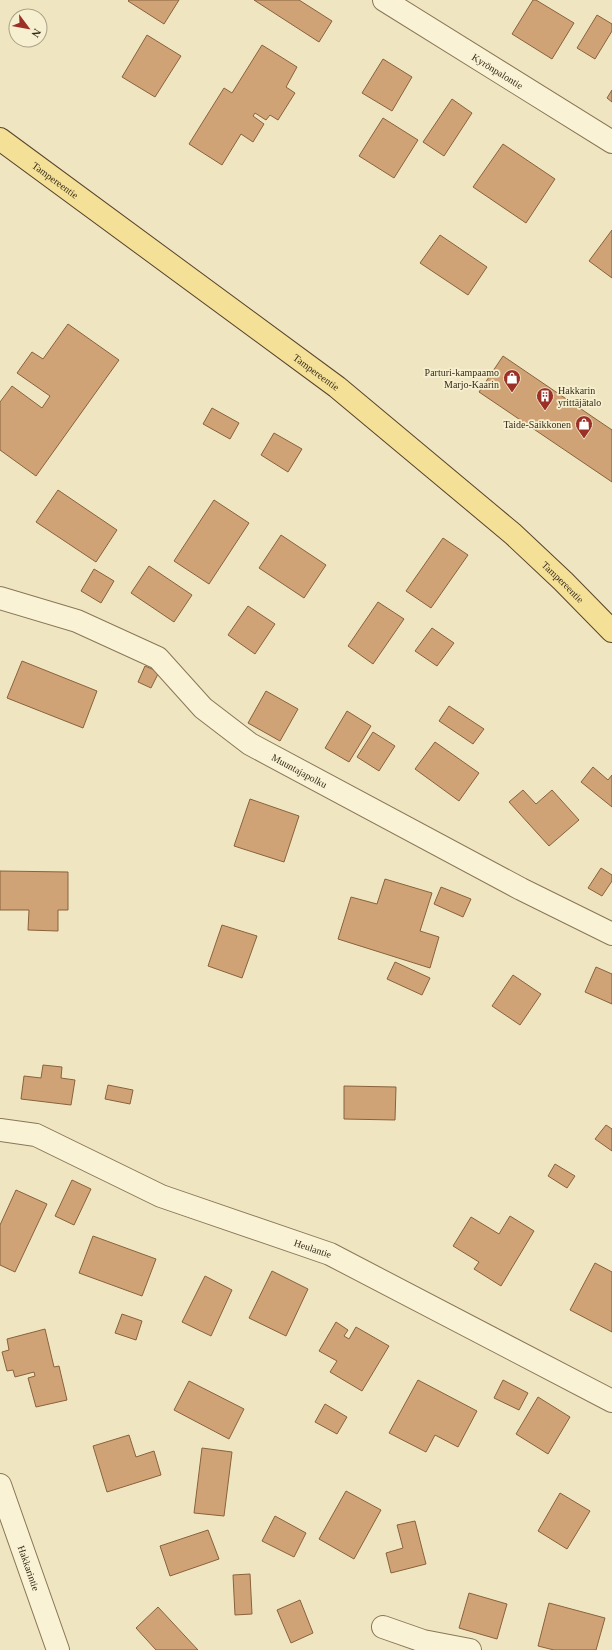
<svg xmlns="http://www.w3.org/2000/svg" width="612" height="1650" viewBox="0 0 612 1650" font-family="'Times New Roman',serif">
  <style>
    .building { fill: #cfa375; stroke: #89623d }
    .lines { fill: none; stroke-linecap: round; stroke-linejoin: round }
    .minor-casing { stroke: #897758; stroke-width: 24 }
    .major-casing { stroke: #57442c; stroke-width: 24 }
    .minor { stroke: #faf2d4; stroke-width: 22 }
    .major { stroke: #f4e097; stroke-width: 22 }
    .labels { text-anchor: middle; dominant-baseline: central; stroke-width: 3.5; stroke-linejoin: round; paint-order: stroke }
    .street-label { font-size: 10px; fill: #382d1d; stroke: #f6efd0 }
    .poi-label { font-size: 10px; fill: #382d1d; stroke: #f6efd0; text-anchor: end }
  </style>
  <rect width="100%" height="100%" fill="#efe6c1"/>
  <!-- building -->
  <path class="building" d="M 129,0 L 179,0 L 164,24 L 128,1 Z
    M 254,0 L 299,0 L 332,21 L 319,42 Z
    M 533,0 L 536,0 L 574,23 L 552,59 L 512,34 Z
    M 597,15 L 612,24 L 612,31 L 595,59 L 577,48 Z
    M 147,35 L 181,56 L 155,97 L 122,77 Z
    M 262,45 L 297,67 L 286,87 L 295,93 L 278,120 L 270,115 L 266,120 L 255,113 L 253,116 L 264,124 L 253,142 L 241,134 L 222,165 L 189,144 L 224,88 L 232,93 Z
    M 383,59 L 412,77 L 392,111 L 362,93 Z
    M 612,90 L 612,102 L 607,98 Z
    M 452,99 L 472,113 L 444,156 L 423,142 Z
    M 383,118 L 418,140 L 394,178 L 359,156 Z
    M 503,144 L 555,179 L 526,223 L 473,187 Z
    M 612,230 L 612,278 L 589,261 Z
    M 440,235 L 487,267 L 468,295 L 420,263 Z
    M 68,324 L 119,360 L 36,476 L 0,450 L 0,402 L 12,386 L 42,408 L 50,396 L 17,373 L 32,352 L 43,359 Z
    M 503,356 L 612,430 L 612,482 L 479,392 Z
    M 212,408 L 239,423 L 230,439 L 203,424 Z
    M 274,433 L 302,449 L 288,472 L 261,455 Z
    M 58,490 L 117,530 L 96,562 L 36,522 Z
    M 214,500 L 249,523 L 209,584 L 174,561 Z
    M 281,535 L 326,565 L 304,598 L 259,568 Z
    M 443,538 L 468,555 L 431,608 L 406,591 Z
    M 149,566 L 192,595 L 174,622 L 131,593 Z
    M 94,569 L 114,581 L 101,603 L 81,591 Z
    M 378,602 L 404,619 L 373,664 L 348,646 Z
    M 248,606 L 275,624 L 255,654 L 228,635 Z
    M 432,628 L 454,643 L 437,666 L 415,651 Z
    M 22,661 L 97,691 L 83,728 L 7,698 Z
    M 145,666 L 159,672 L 151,688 L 138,682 Z
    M 266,691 L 298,709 L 280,741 L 248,723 Z
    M 449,706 L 484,729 L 473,744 L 439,721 Z
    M 347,711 L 371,726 L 349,762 L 325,748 Z
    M 373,732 L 395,746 L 379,771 L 357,757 Z
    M 435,742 L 479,773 L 459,801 L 415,769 Z
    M 593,767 L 608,780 L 612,775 L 612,807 L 581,782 Z
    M 523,790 L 536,804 L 552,790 L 579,820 L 549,846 L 509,802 Z
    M 250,799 L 299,816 L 284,862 L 234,846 Z
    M 601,868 L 612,875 L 612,881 L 602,896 L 588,888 Z
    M 0,871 L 68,872 L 68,910 L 58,910 L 58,931 L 28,930 L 29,910 L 0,910 Z
    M 385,879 L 432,893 L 420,931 L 439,937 L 430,968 L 338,939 L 351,897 L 377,904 Z
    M 441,887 L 471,899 L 463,917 L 434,904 Z
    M 222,925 L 257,936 L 242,978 L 208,966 Z
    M 395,962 L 430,978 L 422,995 L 387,979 Z
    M 596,967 L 612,974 L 612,1004 L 585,992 Z
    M 513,975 L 541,994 L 520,1025 L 492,1006 Z
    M 43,1065 L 62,1067 L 61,1078 L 75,1080 L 71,1105 L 21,1099 L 24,1076 L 41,1078 Z
    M 108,1085 L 133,1090 L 130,1104 L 105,1099 Z
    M 344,1086 L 396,1087 L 395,1120 L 344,1119 Z
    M 606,1125 L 612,1129 L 612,1151 L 595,1139 Z
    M 555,1164 L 575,1176 L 567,1188 L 548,1176 Z
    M 72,1180 L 91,1189 L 74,1225 L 55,1216 Z
    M 16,1190 L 47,1204 L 15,1272 L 0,1265 L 0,1225 Z
    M 510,1216 L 534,1231 L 501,1286 L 474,1269 L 479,1262 L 453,1246 L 471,1217 L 499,1234 Z
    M 93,1236 L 156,1259 L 142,1296 L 79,1273 Z
    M 595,1263 L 612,1272 L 612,1332 L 570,1310 Z
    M 272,1271 L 308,1289 L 286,1336 L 249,1318 Z
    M 205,1276 L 232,1290 L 211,1336 L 182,1322 Z
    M 122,1314 L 142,1321 L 136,1340 L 115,1333 Z
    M 336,1322 L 348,1330 L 344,1336 L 349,1339 L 356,1327 L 389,1346 L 362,1391 L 330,1372 L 337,1361 L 319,1351 Z
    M 45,1329 L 54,1367 L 59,1366 L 67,1400 L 36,1407 L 28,1378 L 35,1376 L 34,1372 L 15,1377 L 13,1370 L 7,1371 L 2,1352 L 9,1350 L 7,1339 Z
    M 418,1380 L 477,1411 L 458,1447 L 435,1435 L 426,1452 L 389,1433 Z
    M 503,1380 L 528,1393 L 519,1410 L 494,1398 Z
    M 189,1381 L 244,1409 L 229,1439 L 174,1410 Z
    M 538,1397 L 570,1417 L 548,1454 L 516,1434 Z
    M 325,1404 L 347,1417 L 337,1434 L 315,1422 Z
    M 129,1435 L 136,1457 L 154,1451 L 161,1475 L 107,1492 L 93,1446 Z
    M 202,1448 L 232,1452 L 224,1516 L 194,1513 Z
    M 346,1491 L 381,1510 L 354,1559 L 319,1539 Z
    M 560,1493 L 590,1511 L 567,1549 L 538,1531 Z
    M 275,1516 L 306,1533 L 294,1557 L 262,1541 Z
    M 415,1521 L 426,1564 L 391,1573 L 386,1553 L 403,1548 L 397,1525 Z
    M 208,1530 L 219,1559 L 170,1576 L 160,1546 Z
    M 250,1574 L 252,1614 L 235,1615 L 233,1575 Z
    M 469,1593 L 507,1604 L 497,1639 L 459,1628 Z
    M 300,1600 L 313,1633 L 291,1643 L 277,1610 Z
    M 549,1603 L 605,1618 L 596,1650 L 554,1650 L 538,1646 Z
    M 158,1607 L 198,1650 L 156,1650 L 136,1628 Z"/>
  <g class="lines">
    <!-- minor casing -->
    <g class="minor-casing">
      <g id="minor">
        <path id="s1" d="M 384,0 L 612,142"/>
        <path id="s2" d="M 0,598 L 77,621 L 158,658 L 203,708 L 250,744 L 521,889 L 612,934"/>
        <path id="s3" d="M 0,1130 L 36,1135 L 161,1196 L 330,1254 L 612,1401"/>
        <path id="s4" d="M 0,1485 L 58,1650"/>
        <path d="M 383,1627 L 423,1641 L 470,1650"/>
      </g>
    </g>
    <!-- major casing -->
    <g class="major-casing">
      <g id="major">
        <path id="s5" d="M 0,139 L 337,387 L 513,534 L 563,581 L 612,631"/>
      </g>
    </g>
    <!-- minor -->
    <use href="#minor" class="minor"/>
    <!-- major -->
    <use href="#major" class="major"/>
  </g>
  <!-- icons -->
  <defs>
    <g id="shop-pin" transform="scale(0.9)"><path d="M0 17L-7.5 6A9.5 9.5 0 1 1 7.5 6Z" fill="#9a3026" stroke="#f6efd0"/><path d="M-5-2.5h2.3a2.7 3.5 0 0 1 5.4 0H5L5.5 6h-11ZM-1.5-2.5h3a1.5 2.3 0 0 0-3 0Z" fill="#fff"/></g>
    <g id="building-pin" transform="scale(0.9)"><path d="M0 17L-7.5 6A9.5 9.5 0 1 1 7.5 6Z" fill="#9a3026" stroke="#f6efd0"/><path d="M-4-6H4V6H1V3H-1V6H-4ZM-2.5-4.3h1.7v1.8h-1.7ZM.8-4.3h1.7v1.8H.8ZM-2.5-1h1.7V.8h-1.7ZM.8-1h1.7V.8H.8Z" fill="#fff"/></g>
  </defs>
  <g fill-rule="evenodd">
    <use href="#shop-pin" x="512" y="378"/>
    <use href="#building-pin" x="545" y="396"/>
    <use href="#shop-pin" x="584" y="424"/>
  </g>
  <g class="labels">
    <!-- street labels -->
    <g class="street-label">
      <text stroke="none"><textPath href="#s1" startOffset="134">Kyrönpalontie</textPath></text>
      <text stroke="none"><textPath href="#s5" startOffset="69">Tampereentie</textPath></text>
      <text stroke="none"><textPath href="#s5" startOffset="393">Tampereentie</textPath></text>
      <text stroke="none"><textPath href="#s5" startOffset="717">Tampereentie</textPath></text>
      <text stroke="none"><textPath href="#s2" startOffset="352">Muuntajapolku</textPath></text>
      <text stroke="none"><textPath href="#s3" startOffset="336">Heulantie</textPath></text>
      <text stroke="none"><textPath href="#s4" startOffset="88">Hakkarintie</textPath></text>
    </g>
    <!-- poi labels -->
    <g class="poi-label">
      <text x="499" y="372">Parturi-kampaamo<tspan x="499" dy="12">Marjo-Kaarin</tspan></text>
      <text x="558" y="390" text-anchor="start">Hakkarin<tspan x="558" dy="12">yrittäjätalo</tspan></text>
      <text x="571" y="424">Taide-Saikkonen</text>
    </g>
  </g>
  <!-- north arrow -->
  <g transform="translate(28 28) rotate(122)"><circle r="19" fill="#f6efd0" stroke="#aaa188"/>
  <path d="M0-3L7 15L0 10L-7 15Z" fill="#9a3026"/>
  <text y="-6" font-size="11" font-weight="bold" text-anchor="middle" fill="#382d1d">N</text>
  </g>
</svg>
